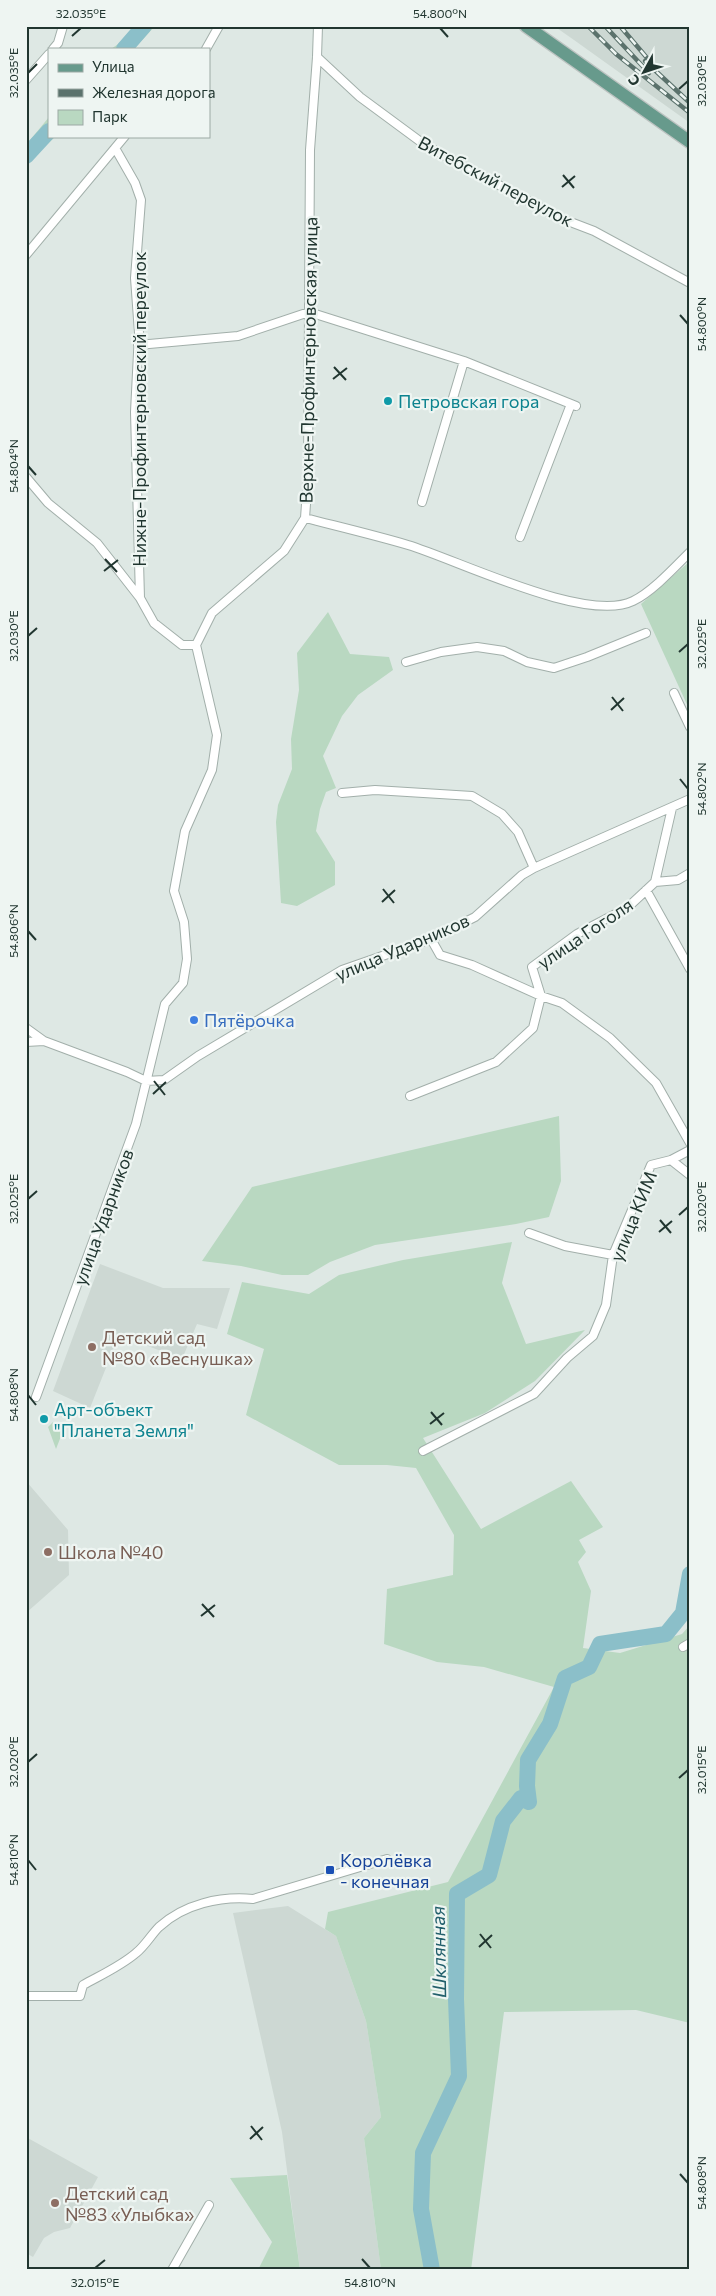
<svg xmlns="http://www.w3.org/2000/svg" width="716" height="2296" viewBox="0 0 716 2296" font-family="Commissioner,sans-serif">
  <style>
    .built { fill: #cdd8d3 }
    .green { fill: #b9d8c1 }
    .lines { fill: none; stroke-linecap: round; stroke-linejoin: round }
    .river { stroke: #8bbfc9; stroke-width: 16 }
    .minor-casing { stroke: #a2afaa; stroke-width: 10 }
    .primary-casing { stroke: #bcc3c1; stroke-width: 15 }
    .minor { stroke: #fff; stroke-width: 8 }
    .primary { stroke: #679a8c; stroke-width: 12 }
    .rail-casing { stroke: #5b726c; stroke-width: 4.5 }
    .rail { stroke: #eef5f2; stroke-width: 2.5; stroke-dasharray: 8; stroke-linecap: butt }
    .ticks { fill: none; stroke: #213630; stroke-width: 2 }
    .culture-dot { fill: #0f9aa8; stroke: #eef5f2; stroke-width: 2 }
    .shop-dot { fill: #3f7fe0; stroke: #eef5f2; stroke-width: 2 }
    .education-dot { fill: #8d6e63; stroke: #eef5f2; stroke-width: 2 }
    .transit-dot { fill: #1a4fb4; stroke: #eef5f2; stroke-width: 2 }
    .labels { text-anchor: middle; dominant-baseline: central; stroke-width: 4.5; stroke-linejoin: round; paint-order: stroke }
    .street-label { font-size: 18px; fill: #213630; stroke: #eef5f2 }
    .culture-label { font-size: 18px; fill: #0d838f; stroke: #eef5f2; text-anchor: start }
    .shop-label { font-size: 18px; fill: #366cbe; stroke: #eef5f2; text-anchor: start }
    .education-label { font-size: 18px; fill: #785e54; stroke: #eef5f2; text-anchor: start }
    .transit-label { font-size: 18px; fill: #164399; stroke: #eef5f2; text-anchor: start }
    .water-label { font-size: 19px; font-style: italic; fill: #225f6b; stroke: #eef5f2 }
    .neatline { fill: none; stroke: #213630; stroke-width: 2 }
    .ticks-label { font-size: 12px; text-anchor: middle; fill: #213630 }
  </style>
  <rect width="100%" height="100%" fill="#dee8e4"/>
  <!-- built -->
  <path class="built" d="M 554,26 L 690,26 L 690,123 L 574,40 Z
    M 100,1264 L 163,1288 L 230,1288 L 217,1329 L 197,1324 L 182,1359 L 119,1335 L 90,1408 L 53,1391 Z
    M 26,1481 L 68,1530 L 69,1575 L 26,1613 Z
    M 288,1906 L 336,1936 L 366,2021 L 381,2117 L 364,2138 L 381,2270 L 300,2270 L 282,2132 L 233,1913 Z
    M 26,2137 L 98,2177 L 70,2228 L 54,2232 L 44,2238 L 33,2257 L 26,2253 Z"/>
  <!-- green -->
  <path class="green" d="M 136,26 L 155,26 L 134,49 L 111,49 L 124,40 Z
    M 49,117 L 49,136 L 56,136 L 26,164 L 26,145 Z
    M 690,561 L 690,711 L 641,604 Z
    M 328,612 L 350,654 L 389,657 L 393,670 L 358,695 L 342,716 L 323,756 L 336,788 L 326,792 L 320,809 L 316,831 L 335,862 L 335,885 L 297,906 L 281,903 L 276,822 L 278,805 L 292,769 L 291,739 L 299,690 L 297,653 Z
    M 559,1116 L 561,1181 L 549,1217 L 516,1224 L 375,1245 L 330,1262 L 308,1275 L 282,1275 L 241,1266 L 202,1261 L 252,1187 Z
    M 512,1242 L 502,1283 L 526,1344 L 585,1330 L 535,1381 L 485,1413 L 423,1438 L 481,1529 L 571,1481 L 603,1527 L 579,1540 L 586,1552 L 578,1562 L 591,1591 L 583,1648 L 620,1653 L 682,1634 L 690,1625 L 690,2023 L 636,2010 L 504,2012 L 471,2270 L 381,2270 L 364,2138 L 381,2117 L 366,2021 L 336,1936 L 325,1929 L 328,1912 L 448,1882 L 554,1687 L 484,1667 L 437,1662 L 384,1644 L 387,1589 L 453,1575 L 454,1535 L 416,1468 L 387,1465 L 339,1465 L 246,1415 L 264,1349 L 227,1334 L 242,1282 L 309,1294 L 339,1275 L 403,1260 Z
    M 53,1422 L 63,1431 L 56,1449 L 48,1427 Z
    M 287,2175 L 300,2270 L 258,2270 L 272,2242 L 230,2178 Z"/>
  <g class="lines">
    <!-- river -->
    <path class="river" d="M 124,49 L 144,26
      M 26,156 L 49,131
      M 432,2270 L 421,2209 L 423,2153 L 459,2076 L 456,1999 L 457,1894 L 489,1875 L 503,1821 L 521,1798 L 529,1802 L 527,1786 L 528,1760 L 550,1724 L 565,1678 L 589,1667 L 600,1644 L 666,1634 L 683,1613 L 690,1574"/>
    <!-- minor casing -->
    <g class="minor-casing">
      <path id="minor" d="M 53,49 L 58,43 L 63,26
        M 206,49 L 219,26
        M 317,57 L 360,97 L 425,145 L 560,218 L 594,231 L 690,283
        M 26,80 L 49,54
        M 115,148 L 135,183 L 141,200 L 135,278 L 139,333 L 135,412 L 140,598 L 154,623 L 182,645 L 196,645
        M 26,255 L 125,136
        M 138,345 L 238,336 L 309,312 L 464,361 L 576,406
        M 26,477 L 48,503 L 97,543 L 140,598
        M 422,502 L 464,361
        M 305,518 C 340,527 374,535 408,545 C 458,560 586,624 633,601 C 652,592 675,567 690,552
        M 520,537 L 571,404
        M 406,662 L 441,652 L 477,647 L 504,651 L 527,662 L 554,668 L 587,657 L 646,633
        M 674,693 L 690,727
        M 342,793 L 375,790 L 472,796 L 502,814 L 518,832 L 534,868
        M 655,882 L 672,808
        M 646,890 L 690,969
        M 431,939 L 440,955 L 472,965 L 541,996 L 562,1003 L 610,1038 L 656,1083 L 690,1143
        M 26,1028 L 44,1041
        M 26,1042 L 44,1041 L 127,1072 L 146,1081 L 164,1080 L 198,1056 L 342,970 L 431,939 L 475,917 L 522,875 L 534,868 L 690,799
        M 410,1096 L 496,1062 L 533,1028 L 541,996 L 532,967 L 577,934 L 627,908 L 655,882 L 678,880 L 690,873
        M 671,1160 L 690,1175
        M 529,1233 L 565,1246 L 613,1255
        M 36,1397 L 136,1124 L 165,1004 L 183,983 L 187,959 L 184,922 L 174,891 L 185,831 L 212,770 L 217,735 L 196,645 L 212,613 L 284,551 L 305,518 L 308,476 L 310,150 L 317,57 L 318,26
        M 423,1451 L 534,1394 L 567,1358 L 593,1336 L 606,1305 L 613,1255 L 651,1165 L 671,1160 L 690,1150
        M 683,1647 L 690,1643
        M 26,1996 L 80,1996 L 83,1985 C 101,1975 121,1966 136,1953 C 145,1946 151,1935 159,1927 C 184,1904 220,1896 253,1899 L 387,1859
        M 172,2270 L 209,2205"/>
    </g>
    <!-- primary casing -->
    <g class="primary-casing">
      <path id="primary" d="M 526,26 L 690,142"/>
    </g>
    <!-- minor -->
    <use href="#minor" class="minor"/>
    <!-- primary -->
    <use href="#primary" class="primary"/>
    <!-- rail casing -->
    <g class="rail-casing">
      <path id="rail" d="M 588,26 L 616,54 L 690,113
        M 605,26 L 649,73
        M 620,26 L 653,65
        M 645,61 L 690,103"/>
    </g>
    <!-- rail -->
    <use href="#rail" class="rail"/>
  </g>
  <!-- ticks -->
  <path class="ticks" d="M 440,28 L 448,37M 72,36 L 81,28M 28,73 L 37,64M 679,89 L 688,81M 563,175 L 574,188M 562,187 L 575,176M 680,315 L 688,324M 334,367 L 346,380M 333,379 L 347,368M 28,466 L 36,475M 105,559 L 117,572M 104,571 L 118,560M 28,636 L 37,628M 679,652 L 688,644M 612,697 L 623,711M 611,710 L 624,698M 680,779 L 688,789M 383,889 L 394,903M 382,902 L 395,890M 28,931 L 36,940M 154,1081 L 165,1095M 153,1094 L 166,1082M 28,1199 L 37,1191M 679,1215 L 688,1207M 660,1220 L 671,1233M 659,1232 L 672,1221M 28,1395 L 36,1405M 431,1412 L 442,1425M 430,1424 L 444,1413M 202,1604 L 214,1617M 201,1616 L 215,1605M 28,1762 L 37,1754M 679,1778 L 688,1770M 28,1860 L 36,1870M 480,1934 L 491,1948M 479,1947 L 492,1935M 251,2126 L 262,2140M 250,2139 L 263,2127M 680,2174 L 688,2183M 362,2259 L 370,2268M 95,2268 L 105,2260"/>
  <!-- markers -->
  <g class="culture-dot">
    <circle cx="388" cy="401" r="5"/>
    <circle cx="44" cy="1419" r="5"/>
  </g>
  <circle class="shop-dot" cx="194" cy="1020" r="5"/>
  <g class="education-dot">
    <circle cx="92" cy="1347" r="5"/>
    <circle cx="48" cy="1552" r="5"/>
    <circle cx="55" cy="2203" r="5"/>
  </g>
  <rect class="transit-dot" x="325" y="1865" width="10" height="10" rx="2.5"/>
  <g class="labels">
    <!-- street labels -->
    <g class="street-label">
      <text transform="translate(496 181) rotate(28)">Витебский переулок</text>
      <text transform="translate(308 360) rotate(-89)">Верхне-Профинтерновская улица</text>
      <text transform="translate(139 409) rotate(-90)">Нижне-Профинтерновский переулок</text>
      <text transform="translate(585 933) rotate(-34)">улица Гоголя</text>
      <text transform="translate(402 947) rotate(-23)">улица Ударников</text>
      <text transform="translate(633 1216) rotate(-68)">улица КИМ</text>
      <text transform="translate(103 1217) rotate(-70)">улица Ударников</text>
    </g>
    <!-- culture labels -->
    <g class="culture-label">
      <text x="398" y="401">Петровская гора</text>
      <text x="54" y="1409">Арт-объект<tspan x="54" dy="21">"Планета Земля"</tspan></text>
    </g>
    <!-- shop labels -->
    <g class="shop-label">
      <text x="204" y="1020">Пятёрочка</text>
    </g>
    <!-- education labels -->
    <g class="education-label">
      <text x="102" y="1337">Детский сад<tspan x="102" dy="21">№80 «Веснушка»</tspan></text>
      <text x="58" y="1552">Школа №40</text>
      <text x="65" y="2193">Детский сад<tspan x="65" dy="21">№83 «Улыбка»</tspan></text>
    </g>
    <!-- transit labels -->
    <g class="transit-label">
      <text x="340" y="1860">Королёвка<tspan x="340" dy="21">- конечная</tspan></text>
    </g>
    <!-- water labels -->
    <g class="water-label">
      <text transform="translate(438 1952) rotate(-91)">Шклянная</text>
    </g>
  </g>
  <!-- border -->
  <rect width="716" height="2296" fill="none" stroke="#eef5f2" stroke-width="55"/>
  <!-- legend -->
  <rect x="48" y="48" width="162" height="90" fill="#eef5f2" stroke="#9ca9a4"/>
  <rect x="58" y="64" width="25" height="8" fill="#679a8c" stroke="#9ca9a4"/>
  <text x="92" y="72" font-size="15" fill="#213630">Улица</text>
  <rect x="58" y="89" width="25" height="8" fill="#5b726c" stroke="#9ca9a4"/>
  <text x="92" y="98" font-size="15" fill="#213630">Железная дорога</text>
  <rect x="58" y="110" width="25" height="15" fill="#b9d8c1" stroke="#9ca9a4"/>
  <text x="92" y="122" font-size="15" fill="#213630">Парк</text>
  <!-- north arrow -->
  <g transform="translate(644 72) rotate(230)" stroke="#eef5f2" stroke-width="4" paint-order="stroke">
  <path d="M0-4L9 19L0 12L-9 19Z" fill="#213630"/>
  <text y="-8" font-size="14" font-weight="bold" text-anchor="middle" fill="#213630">С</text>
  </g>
  <rect x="28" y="28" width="660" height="2240" class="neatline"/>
  <g class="ticks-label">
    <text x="81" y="18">32.035°E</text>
    <text x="440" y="18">54.800°N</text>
    <text transform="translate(14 73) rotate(-90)" y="4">32.035°E</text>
    <text transform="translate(702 81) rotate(-90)" y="4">32.030°E</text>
    <text transform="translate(702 324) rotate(-90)" y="4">54.800°N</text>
    <text transform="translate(14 466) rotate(-90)" y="4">54.804°N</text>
    <text transform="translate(14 636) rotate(-90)" y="4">32.030°E</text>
    <text transform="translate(702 644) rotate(-90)" y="4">32.025°E</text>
    <text transform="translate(702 789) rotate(-90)" y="4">54.802°N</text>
    <text transform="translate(14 931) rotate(-90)" y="4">54.806°N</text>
    <text transform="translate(14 1199) rotate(-90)" y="4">32.025°E</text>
    <text transform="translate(702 1207) rotate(-90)" y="4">32.020°E</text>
    <text transform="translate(14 1395) rotate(-90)" y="4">54.808°N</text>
    <text transform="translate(14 1762) rotate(-90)" y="4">32.020°E</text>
    <text transform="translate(702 1770) rotate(-90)" y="4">32.015°E</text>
    <text transform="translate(14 1860) rotate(-90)" y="4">54.810°N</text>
    <text transform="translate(702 2183) rotate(-90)" y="4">54.808°N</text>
    <text x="95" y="2287">32.015°E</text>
    <text x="370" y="2287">54.810°N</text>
  </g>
</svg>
